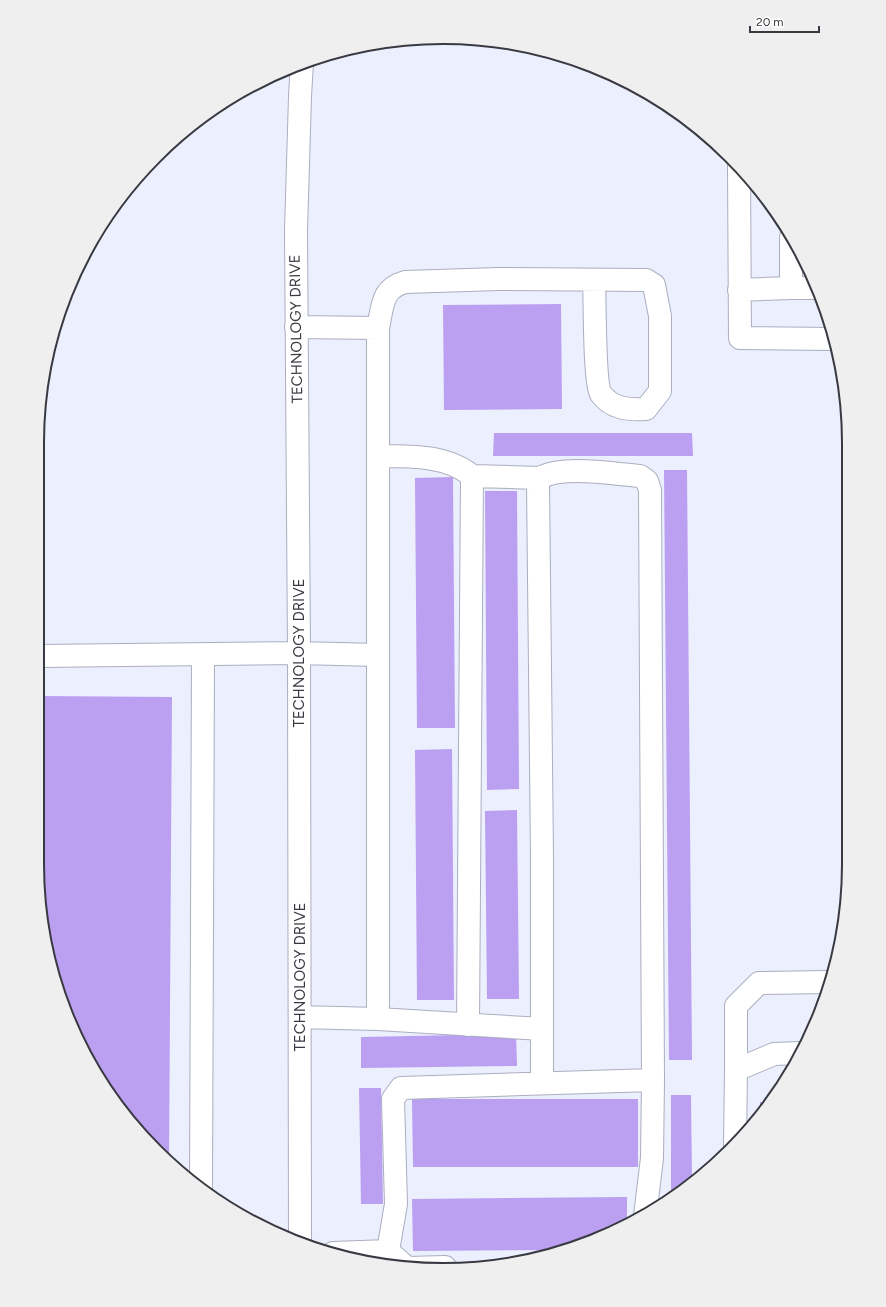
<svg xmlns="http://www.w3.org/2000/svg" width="886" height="1307" viewBox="0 0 886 1307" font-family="Figtree,sans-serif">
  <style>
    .building { fill: #bb9ff0 }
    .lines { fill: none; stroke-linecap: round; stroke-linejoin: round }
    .minor-casing { stroke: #aaaebf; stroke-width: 24 }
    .minor { stroke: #fff; stroke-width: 22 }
    .labels { text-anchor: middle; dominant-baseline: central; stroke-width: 3.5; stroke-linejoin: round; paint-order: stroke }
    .street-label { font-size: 15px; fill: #393a41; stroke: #fff }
    .rim { fill: none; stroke: #393a41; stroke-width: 2 }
  </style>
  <rect width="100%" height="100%" fill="#eceffe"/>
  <!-- building -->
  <path class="building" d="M 561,304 L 562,409 L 444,410 L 443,305 Z
    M 494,433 L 692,433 L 693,456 L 493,456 Z
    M 664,470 L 687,470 L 692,1060 L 669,1060 Z
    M 453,477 L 455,728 L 417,728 L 415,478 Z
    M 485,491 L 517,491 L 519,789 L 487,790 Z
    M 39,696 L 172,697 L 169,1161 L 138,1132 L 106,1090 L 58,994 L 41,917 Z
    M 452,749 L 454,1000 L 417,1000 L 415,750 Z
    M 517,810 L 519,999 L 487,999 L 485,811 Z
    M 516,1034 L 517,1066 L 361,1068 L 361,1037 Z
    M 359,1088 L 381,1088 L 383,1204 L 361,1204 Z
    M 671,1095 L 691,1095 L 692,1181 L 671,1196 Z
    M 412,1099 L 638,1099 L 638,1167 L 413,1167 Z
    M 760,1102 L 771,1102 L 765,1111 L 755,1123 L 755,1116 L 760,1116 Z
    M 627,1197 L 627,1225 L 598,1239 L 561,1250 L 413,1251 L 412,1199 Z"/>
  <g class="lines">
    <!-- minor casing -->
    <g class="minor-casing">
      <path id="minor" d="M 739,166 L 740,338 L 834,339
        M 791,237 L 791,288 L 818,288
        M 739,290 L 791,288
        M 296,327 L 378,328 L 378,1019 L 300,1017
        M 378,328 C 383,306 381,289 405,282 L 499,279 L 646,280 L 654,285 L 660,316 L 660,391 L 646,409 C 629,410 612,409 601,394 C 594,383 595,299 594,280
        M 378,456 C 409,456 447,455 472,476 L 468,1025
        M 472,476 L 540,478
        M 39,656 L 299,653 L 378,655
        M 378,1019 L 542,1029
        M 736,1070 L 736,1006 L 759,983 L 828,982
        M 542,1083 L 542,856 L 538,484 L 540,478 C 563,465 613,474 640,476 L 647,481 L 650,490 L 653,1080
        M 735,1145 L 736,1070 L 774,1054 L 801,1053
        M 201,1189 L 203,655
        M 300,1243 L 299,653 L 296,231 L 300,96 L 302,63
        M 388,1251 L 396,1204 L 393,1099 L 401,1088 L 653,1080 L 652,1158 L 645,1216
        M 333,1253 L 388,1251 L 407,1268 L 445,1267"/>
    </g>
    <!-- minor -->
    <use href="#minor" class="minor"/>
  </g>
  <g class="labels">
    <!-- street labels -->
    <g class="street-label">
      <text transform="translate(296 329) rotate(-91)">TECHNOLOGY DRIVE</text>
      <text transform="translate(299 653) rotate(-90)">TECHNOLOGY DRIVE</text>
      <text transform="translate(300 977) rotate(-90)">TECHNOLOGY DRIVE</text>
    </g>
  </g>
  <!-- crop -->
  <path d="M0 0H886V1307H0ZM443 44H443A399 399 0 0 1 842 443V864A399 399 0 0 1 443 1263H443A399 399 0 0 1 44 864V443A399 399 0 0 1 443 44Z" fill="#efeff0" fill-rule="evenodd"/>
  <path class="rim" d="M443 44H443A399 399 0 0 1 842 443V864A399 399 0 0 1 443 1263H443A399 399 0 0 1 44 864V443A399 399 0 0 1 443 44Z"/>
  <!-- scale -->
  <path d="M750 26v6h69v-6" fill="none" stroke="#393a41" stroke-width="2"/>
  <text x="756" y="26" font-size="12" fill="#393a41" stroke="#ffffff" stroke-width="3" paint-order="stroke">20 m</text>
</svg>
